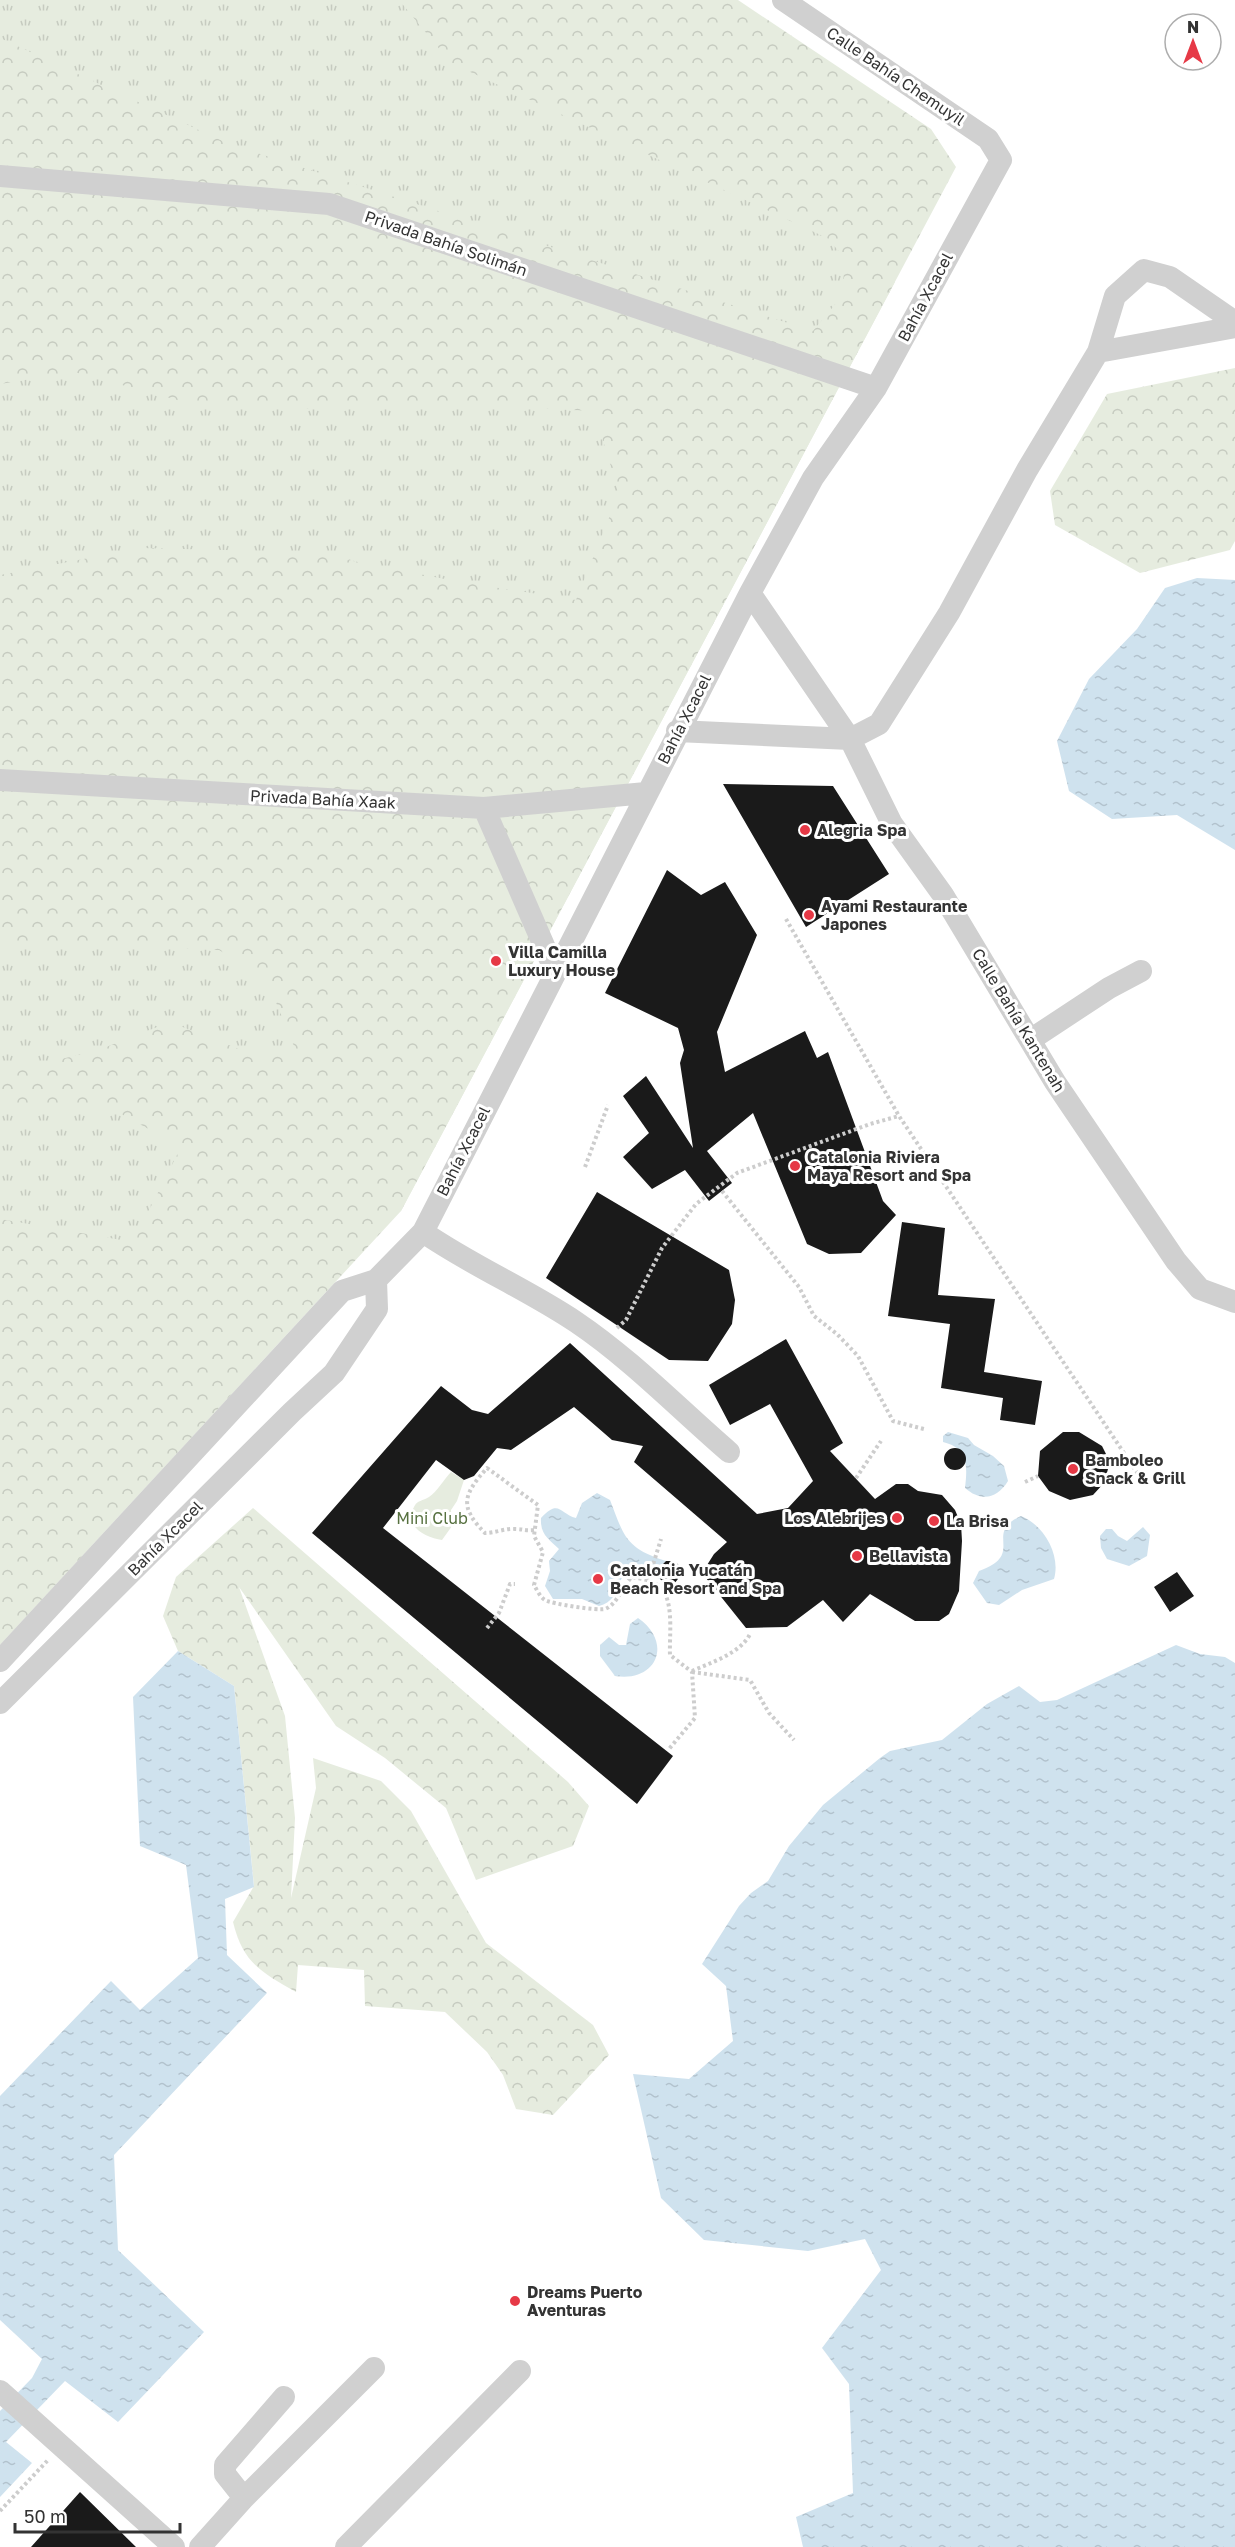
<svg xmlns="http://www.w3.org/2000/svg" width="1235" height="2547" viewBox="0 0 1235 2547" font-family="'Golos Text',sans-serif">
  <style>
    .grass { fill: url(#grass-tufts) }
    .forest { fill: url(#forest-crowns) }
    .green { fill: #e6ecdf }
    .water { fill: url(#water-ripples) }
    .building { fill: #1a1a1a }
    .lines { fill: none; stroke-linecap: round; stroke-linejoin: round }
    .path { stroke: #cdcdcd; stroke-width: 4; stroke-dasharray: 3 3; stroke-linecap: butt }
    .minor { stroke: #d0d0d0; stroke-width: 22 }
    .poi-dot { fill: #e63946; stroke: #fff; stroke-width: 2 }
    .labels { text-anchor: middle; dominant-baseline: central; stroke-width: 6; stroke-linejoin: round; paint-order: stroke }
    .street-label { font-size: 16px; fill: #333; stroke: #fff }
    .poi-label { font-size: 16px; font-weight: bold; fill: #333; stroke: #fff; text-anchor: start }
    .park-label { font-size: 16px; fill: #56703f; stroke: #fff }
  </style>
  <defs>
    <pattern id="grass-tufts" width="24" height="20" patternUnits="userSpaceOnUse" patternTransform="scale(1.5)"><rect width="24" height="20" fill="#e6ecdf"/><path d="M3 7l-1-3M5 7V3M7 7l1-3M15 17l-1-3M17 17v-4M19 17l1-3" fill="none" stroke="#c6cbc0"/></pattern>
    <pattern id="forest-crowns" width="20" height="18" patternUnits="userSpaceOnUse" patternTransform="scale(1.5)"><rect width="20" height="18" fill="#e6ecdf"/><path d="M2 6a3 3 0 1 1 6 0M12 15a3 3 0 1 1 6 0" fill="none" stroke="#c6cbc0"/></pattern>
    <pattern id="water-ripples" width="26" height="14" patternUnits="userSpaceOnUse" patternTransform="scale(1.5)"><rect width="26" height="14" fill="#cfe2ee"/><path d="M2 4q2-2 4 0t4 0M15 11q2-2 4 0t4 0" fill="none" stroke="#b2c2cd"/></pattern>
  </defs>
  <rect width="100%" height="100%" fill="#fff"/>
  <!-- grass -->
  <path class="grass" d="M 0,0 L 506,0 L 895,282 L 401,1211 L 0,1389 Z"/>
  <!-- forest -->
  <path class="forest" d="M 399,0 L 738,0 L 931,129 L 956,167 L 401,1211 L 0,1645 L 0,1219 L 133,1242 L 181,1147 L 107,1106 L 0,1106 L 0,1073 L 96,1051 L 170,1022 L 244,1051 L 296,1051 L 266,978 L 219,950 L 110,946 L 0,947 L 0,575 L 141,548 L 307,552 L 455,581 L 576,600 L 619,493 L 594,411 L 462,405 L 299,409 L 181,401 L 74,372 L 0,384 L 0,38 L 229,144 L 813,331 L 842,296 L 845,258 L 827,238 L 451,63 Z
    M 1235,368 L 1235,541 L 1230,550 L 1140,573 L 1055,525 L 1050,491 L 1107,394 Z
    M 253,1508 L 568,1782 L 589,1806 L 573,1846 L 476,1880 L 446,1808 L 385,1758 L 336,1726 L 239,1587 L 285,1716 L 295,1818 L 291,1898 L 316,1788 L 313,1758 L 381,1781 L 411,1811 L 486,1943 L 593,2025 L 609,2055 L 553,2115 L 516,2109 L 503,2075 L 487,2052 L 445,2012 L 365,2006 L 364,1970 L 298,1965 L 296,1992 C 261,1972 243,1963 233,1922 L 254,1886 L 234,1686 L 178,1651 L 163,1616 L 176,1577 Z"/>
  <!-- green -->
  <path class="green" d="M 451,1472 L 464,1480 L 457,1501 L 451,1510 L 452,1526 L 442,1540 C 427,1538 403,1527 414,1507 C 417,1500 423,1501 429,1497 C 437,1492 444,1479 451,1472 Z"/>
  <!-- water -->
  <path class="water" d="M 1197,578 L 1235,580 L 1235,850 L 1177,815 L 1112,819 L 1069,791 L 1057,741 L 1089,679 L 1137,629 L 1165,588 Z
    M 948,1432 L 968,1438 L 974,1445 L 993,1456 L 1004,1466 L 1008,1481 C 997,1499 981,1502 965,1488 C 968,1463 967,1448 943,1442 L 943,1436 Z
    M 597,1493 L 610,1500 C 624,1536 625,1548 666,1561 L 659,1567 L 660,1579 C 601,1559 633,1596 599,1606 L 582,1599 L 553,1599 L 545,1586 L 550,1571 L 549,1561 L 559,1549 C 549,1539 540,1535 541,1518 C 559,1498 560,1514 576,1518 L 582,1503 Z
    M 1021,1516 C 1044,1525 1061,1555 1054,1579 L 1022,1590 L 999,1605 L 987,1603 L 973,1583 L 979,1571 C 1027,1554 982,1533 1021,1516 Z
    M 1143,1527 L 1150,1535 L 1147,1556 L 1129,1566 L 1107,1559 L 1101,1548 L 1100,1536 L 1106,1529 L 1112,1529 L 1118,1536 L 1127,1541 Z
    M 638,1618 C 674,1643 656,1683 615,1676 L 600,1656 L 600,1645 L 609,1637 L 619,1645 L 626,1645 L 630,1624 Z
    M 1176,1645 L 1200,1654 L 1225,1657 L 1235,1663 L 1235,2547 L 803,2547 L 796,2517 L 853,2493 L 849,2384 L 822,2348 L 881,2270 L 865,2239 L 808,2251 L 704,2240 L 661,2198 L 633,2074 L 689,2079 L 733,2041 L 726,1986 L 702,1964 L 739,1906 L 751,1893 L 768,1881 L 789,1846 L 823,1805 L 880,1758 L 890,1751 L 942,1740 L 987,1704 L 1019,1686 L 1040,1702 L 1057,1700 Z
    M 178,1651 L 234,1686 L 254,1887 L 225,1899 L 227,1955 L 267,1993 L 114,2155 L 118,2250 L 204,2332 L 118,2422 L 65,2381 L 6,2442 L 32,2463 L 0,2497 L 0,2411 L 32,2378 L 42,2359 L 0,2320 L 0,2096 L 111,1981 L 140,2010 L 198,1958 L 186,1865 L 140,1846 L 133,1697 Z"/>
  <!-- building -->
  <path class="building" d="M 723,784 L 833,786 L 889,874 L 806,927 Z
    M 667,870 L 701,895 L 725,882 L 757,935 L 717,1032 L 725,1072 L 805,1031 L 817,1058 L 828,1052 L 883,1201 L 896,1215 L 861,1253 L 829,1254 L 807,1244 L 753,1113 L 707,1151 L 732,1183 L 709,1201 L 685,1170 L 652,1189 L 623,1157 L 649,1133 L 623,1096 L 646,1076 L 693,1148 L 680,1063 L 684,1050 L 678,1028 L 605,993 Z
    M 597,1192 L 729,1270 L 735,1300 L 732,1324 L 708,1361 L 669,1360 L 546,1278 Z
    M 902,1222 L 945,1228 L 938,1295 L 995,1299 L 984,1372 L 1042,1381 L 1035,1425 L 1000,1420 L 1003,1398 L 941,1388 L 950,1324 L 888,1316 Z
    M 786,1339 L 843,1443 L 830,1451 L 875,1499 L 896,1484 L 908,1484 L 918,1491 L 942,1495 L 955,1510 L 961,1524 L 962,1541 L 959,1591 L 949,1614 L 939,1621 L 915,1621 L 870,1594 L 843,1622 L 823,1600 L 787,1627 L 746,1628 L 702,1573 L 714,1554 L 727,1542 L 634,1462 L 643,1446 L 612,1440 L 574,1407 L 511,1450 L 497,1448 L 474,1476 L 464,1480 L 436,1460 L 383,1528 L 673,1756 L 637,1804 L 312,1533 L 441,1386 L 472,1410 L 488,1414 L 570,1343 L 757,1514 L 788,1508 L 813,1481 L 770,1404 L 730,1425 L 709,1385 Z
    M 1063,1432 L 1079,1432 L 1102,1446 L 1110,1462 L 1104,1483 L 1093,1495 L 1070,1500 L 1049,1491 L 1038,1476 L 1040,1451 Z
    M944 1459a11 11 0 1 1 22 0a11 11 0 1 1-22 0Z
    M 666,1561 L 674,1561 L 685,1570 L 674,1584 L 666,1584 L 660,1579 L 660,1567 Z
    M 1177,1572 L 1194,1596 L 1170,1612 L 1154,1587 Z
    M 80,2492 L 136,2547 L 31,2547 Z"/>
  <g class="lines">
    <!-- path -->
    <path class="path" d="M 786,919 L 899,1116 L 1144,1483
      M 585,1167 L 608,1105
      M 722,1191 L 799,1287 L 814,1316 L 837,1334 L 858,1356 L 893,1421 L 924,1429
      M 617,1328 L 626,1320 L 662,1248 L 696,1204 L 737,1173 L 870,1124 L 899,1116
      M 856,1478 L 881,1441
      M 1025,1482 L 1038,1476
      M 534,1530 C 526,1531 522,1529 515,1529 C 506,1528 495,1533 485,1533 C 458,1506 464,1494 487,1468 L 538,1505 L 534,1536 L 543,1552 L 534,1585 C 537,1590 540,1597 545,1600 C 552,1604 598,1611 605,1609 C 618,1604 622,1586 632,1577 C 641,1579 652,1580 659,1586 C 675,1599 669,1637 670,1655 L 692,1672 L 695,1718 L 669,1749
      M 648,1581 L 661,1539
      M 487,1628 L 499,1613 L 510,1584 L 515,1584
      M 692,1671 C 710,1663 741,1653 750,1634
      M 692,1672 L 750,1680 L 769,1713 L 794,1740
      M 0,2511 L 48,2460"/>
    <!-- minor -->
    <path class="minor" d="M 0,176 L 329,204 L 876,388
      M 1098,352 L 1235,327
      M 750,593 L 850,739 L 892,824 L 943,895 L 1055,1082 L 1176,1261 L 1200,1289 L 1235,1302
      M 677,731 L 850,739 L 879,724 L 949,613 L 1027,470 L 1098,352 L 1115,296 L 1144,270 L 1170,277 L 1235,322
      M 0,780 L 484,808 L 646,793
      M 484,808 L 555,971
      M 1030,1040 L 1109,988 L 1141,971
      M 423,1232 C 472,1266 527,1289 576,1322 C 631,1359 679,1409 729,1452
      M 0,1661 L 342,1291 L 376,1280 L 423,1232 L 750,593 L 813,478 L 876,388 L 1001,160 L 988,139 L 783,0
      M 0,1703 L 292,1412 L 334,1373 L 377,1309 L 376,1280
      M 0,2391 L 174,2547
      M 244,2498 L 374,2368
      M 200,2547 L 244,2498 L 225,2474 L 225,2465 L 284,2397
      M 346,2547 L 520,2371"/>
  </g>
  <!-- markers -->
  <g class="poi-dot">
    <circle cx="805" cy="830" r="6"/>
    <circle cx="809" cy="915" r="6"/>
    <circle cx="496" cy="961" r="6"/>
    <circle cx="795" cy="1166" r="6"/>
    <circle cx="1073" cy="1469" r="6"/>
    <circle cx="897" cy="1518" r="6"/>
    <circle cx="934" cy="1521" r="6"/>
    <circle cx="857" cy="1556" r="6"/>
    <circle cx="598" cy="1579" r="6"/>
    <circle cx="515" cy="2301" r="6"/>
  </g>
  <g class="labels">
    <!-- street labels -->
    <g class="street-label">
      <text transform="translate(896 76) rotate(34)">Calle Bahía Chemuyil</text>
      <text transform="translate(446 243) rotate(19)">Privada Bahía Solimán</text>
      <text transform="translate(925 297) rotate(-62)">Bahía Xcacel</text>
      <text transform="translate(684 719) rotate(-63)">Bahía Xcacel</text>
      <text transform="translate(323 799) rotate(3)">Privada Bahía Xaak</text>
      <text transform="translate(1019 1020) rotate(59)">Calle Bahía Kantenah</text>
      <text transform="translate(463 1151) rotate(-63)">Bahía Xcacel</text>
      <text transform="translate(165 1538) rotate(-45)">Bahía Xcacel</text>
    </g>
    <!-- poi labels -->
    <g class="poi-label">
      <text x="817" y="830">Alegria Spa</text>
      <text x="821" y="906">Ayami Restaurante<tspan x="821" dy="18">Japones</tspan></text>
      <text x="508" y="952">Villa Camilla<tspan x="508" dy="18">Luxury House</tspan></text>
      <text x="807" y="1157">Catalonia Riviera<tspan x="807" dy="18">Maya Resort and Spa</tspan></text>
      <text x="1085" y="1460">Bamboleo<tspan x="1085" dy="18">Snack &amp; Grill</tspan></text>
      <text x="885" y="1518" text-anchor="end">Los Alebrijes</text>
      <text x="946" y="1521">La Brisa</text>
      <text x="869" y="1556">Bellavista</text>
      <text x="610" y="1570">Catalonia Yucatán<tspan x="610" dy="18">Beach Resort and Spa</tspan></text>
      <text x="527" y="2292">Dreams Puerto<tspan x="527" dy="18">Aventuras</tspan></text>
    </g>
    <!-- park labels -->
    <g class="park-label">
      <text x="432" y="1518">Mini Club</text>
    </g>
  </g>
  <!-- north arrow -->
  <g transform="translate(1193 42)"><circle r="28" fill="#ffffff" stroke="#adadad" stroke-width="1.5"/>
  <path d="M0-4.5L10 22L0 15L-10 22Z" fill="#e63946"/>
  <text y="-9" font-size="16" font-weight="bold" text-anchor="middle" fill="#333333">N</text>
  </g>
  <!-- scale -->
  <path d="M15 2523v9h165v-9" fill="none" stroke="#333333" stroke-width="3"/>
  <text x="24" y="2523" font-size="18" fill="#333333" stroke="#ffffff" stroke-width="4.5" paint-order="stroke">50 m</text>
</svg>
